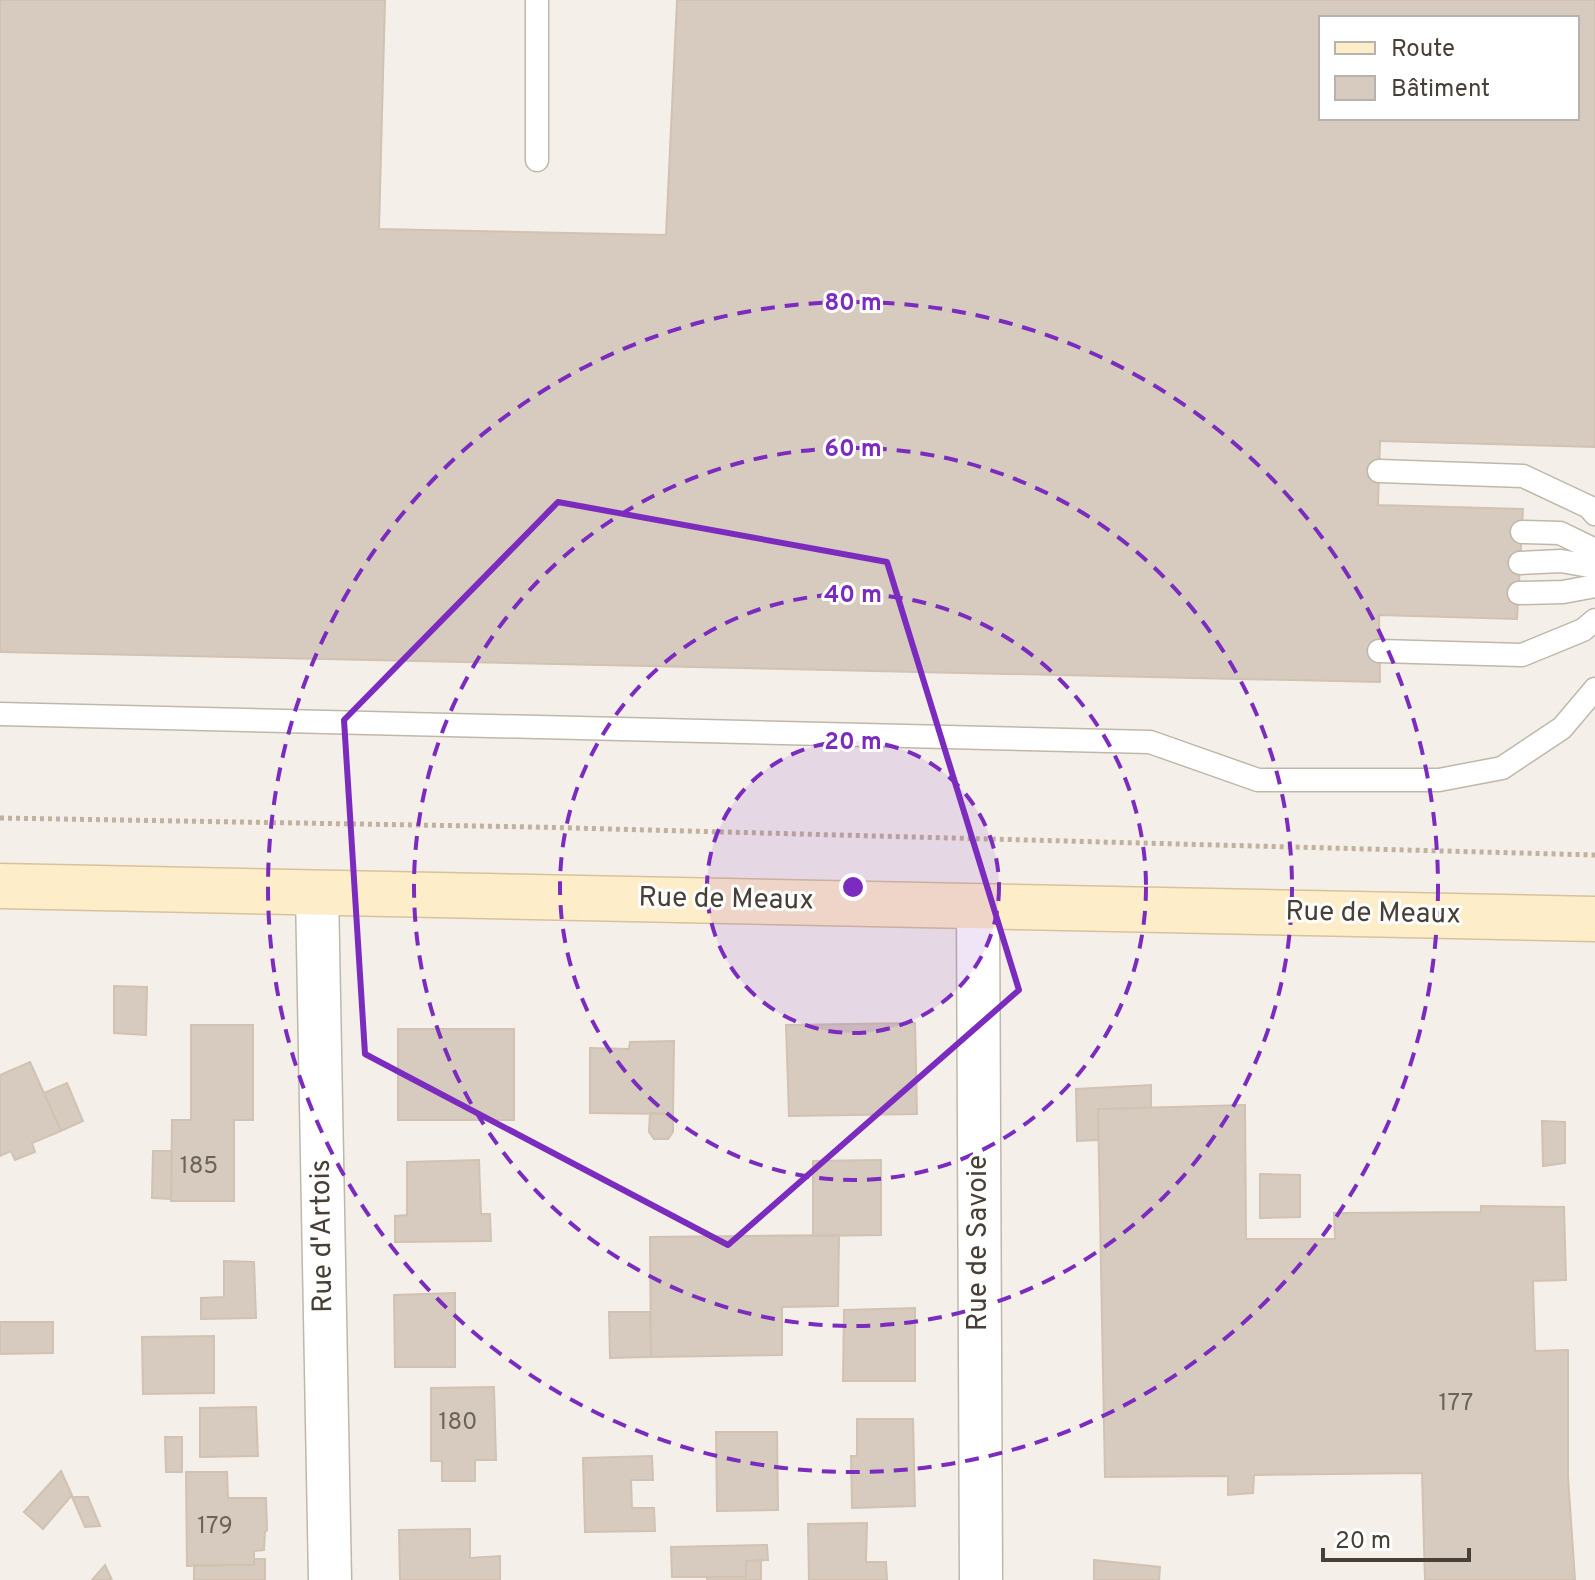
<svg xmlns="http://www.w3.org/2000/svg" width="1595" height="1580" viewBox="0 0 1595 1580" font-family="Overpass,sans-serif">
  <style>
    .building { fill: #d6cbbe; stroke: #d1c2b2; stroke-width: 2; fill-rule: evenodd }
    .lines { fill: none; stroke-linecap: round; stroke-linejoin: round }
    .service-casing { stroke: #c0b7ab; stroke-width: 25 }
    .minor-casing { stroke: #c0b7ab; stroke-width: 45 }
    .secondary-casing { stroke: #d7c29b; stroke-width: 47 }
    .path { stroke: #c2b19d; stroke-width: 5; stroke-dasharray: 4 4; stroke-linecap: butt }
    .service { stroke: #fff; stroke-width: 22 }
    .minor { stroke: #fff; stroke-width: 42 }
    .secondary { stroke: #feedc9; stroke-width: 44 }
    .marked { fill: none; stroke: #7b2cbf; stroke-width: 6; stroke-linejoin: round }
    .ring { fill: none; stroke: #7b2cbf; stroke-width: 4; stroke-dasharray: 14 10 }
    .labels { text-anchor: middle; dominant-baseline: central; stroke-width: 6; stroke-linejoin: round; paint-order: stroke }
    .number-label { font-size: 24px; fill: #6c6359 }
    .street-label { font-size: 28px; fill: #484037; stroke: #fff }
    .centre { fill: #7b2cbf; stroke: #fff; stroke-width: 4 }
    .ring-label { font-size: 24px; text-anchor: middle; font-weight: bold; fill: #7b2cbf; stroke: #fff; stroke-width: 6; stroke-linejoin: round; paint-order: stroke }
  </style>
  <rect width="100%" height="100%" fill="#f4f0e9"/>
  <!-- building -->
  <path class="building" d="M 0,0 L 385,0 L 379,229 L 666,235 L 677,0 L 1595,0 L 1595,447 L 1380,441 L 1378,505 L 1523,509 L 1517,619 L 1379,615 L 1380,682 L 0,652 ZM 1321,18 L 1577,18 L 1577,118 L 1321,118 Z
    M 114,986 L 147,987 L 146,1035 L 114,1033 Z
    M 915,1023 L 917,1114 L 789,1116 L 786,1025 Z
    M 191,1025 L 253,1025 L 253,1120 L 234,1120 L 234,1201 L 171,1201 L 172,1120 L 191,1120 Z
    M 398,1029 L 514,1029 L 514,1120 L 398,1120 Z
    M 674,1041 L 673,1114 L 590,1113 L 590,1048 L 629,1049 L 630,1042 Z
    M 30,1062 L 61,1131 L 32,1143 L 35,1152 L 15,1160 L 11,1151 L 0,1156 L 0,1075 Z
    M 67,1083 L 83,1121 L 61,1131 L 44,1093 Z
    M 1151,1085 L 1151,1108 L 1098,1109 L 1098,1140 L 1077,1141 L 1076,1089 Z
    M 1245,1105 L 1246,1239 L 1335,1239 L 1334,1213 L 1481,1212 L 1481,1206 L 1564,1207 L 1566,1280 L 1533,1281 L 1535,1351 L 1568,1350 L 1568,1476 L 1575,1580 L 1425,1580 L 1422,1473 L 1254,1475 L 1253,1493 L 1228,1495 L 1228,1476 L 1105,1477 L 1098,1109 Z
    M 650,1113 L 673,1114 L 673,1132 L 668,1139 L 654,1139 L 649,1132 Z
    M 1542,1121 L 1565,1122 L 1565,1163 L 1543,1166 Z
    M 153,1151 L 172,1151 L 171,1199 L 152,1198 Z
    M 479,1160 L 481,1214 L 490,1214 L 491,1241 L 395,1242 L 395,1216 L 407,1215 L 407,1162 Z
    M 881,1160 L 881,1235 L 813,1236 L 813,1161 Z
    M 1260,1174 L 1300,1175 L 1300,1217 L 1260,1218 Z
    M 839,1235 L 838,1306 L 782,1307 L 782,1355 L 651,1357 L 650,1237 Z
    M 224,1261 L 254,1262 L 256,1318 L 201,1319 L 201,1298 L 224,1297 Z
    M 455,1293 L 455,1367 L 395,1367 L 394,1295 Z
    M 915,1308 L 915,1381 L 843,1381 L 844,1310 Z
    M 609,1312 L 650,1312 L 651,1357 L 610,1358 Z
    M 0,1322 L 53,1322 L 53,1353 L 0,1354 Z
    M 214,1336 L 214,1393 L 143,1394 L 142,1337 Z
    M 494,1387 L 496,1460 L 475,1460 L 475,1481 L 442,1481 L 442,1461 L 431,1461 L 431,1388 Z
    M 256,1407 L 258,1456 L 200,1457 L 200,1408 Z
    M 857,1419 L 913,1419 L 915,1506 L 852,1508 L 851,1456 L 857,1456 Z
    M 716,1432 L 777,1432 L 778,1510 L 717,1511 Z
    M 165,1437 L 182,1437 L 182,1472 L 166,1472 Z
    M 652,1456 L 653,1480 L 631,1480 L 632,1508 L 654,1508 L 655,1531 L 585,1532 L 583,1458 Z
    M 61,1471 L 72,1495 L 43,1529 L 24,1512 Z
    M 186,1472 L 227,1472 L 228,1498 L 266,1498 L 267,1530 L 265,1532 L 264,1550 L 254,1551 L 254,1565 L 187,1566 Z
    M 72,1497 L 88,1497 L 100,1526 L 85,1527 Z
    M 867,1523 L 866,1562 L 886,1562 L 887,1580 L 809,1580 L 808,1524 Z
    M 470,1529 L 470,1558 L 500,1556 L 500,1580 L 400,1580 L 399,1530 Z
    M 767,1545 L 768,1560 L 746,1561 L 746,1577 L 672,1577 L 671,1547 Z
    M 254,1559 L 265,1559 L 265,1580 L 194,1580 L 194,1565 L 254,1565 Z
    M 761,1560 L 761,1580 L 707,1580 L 707,1577 L 746,1577 L 746,1561 Z
    M 1094,1560 L 1160,1567 L 1159,1580 L 1094,1580 Z
    M 105,1565 L 112,1580 L 92,1580 Z"/>
  <g class="lines">
    <!-- service casing -->
    <g class="service-casing">
      <path id="service" d="M 537,0 L 537,160
        M 1379,471 L 1523,476 L 1589,507 L 1595,514
        M 1522,532 L 1560,533 L 1595,550
        M 1520,563 L 1561,561 L 1595,567
        M 1519,593 L 1563,592 L 1595,586
        M 1379,651 L 1522,655 L 1583,630 L 1595,620
        M 0,714 L 1150,742 L 1258,780 L 1439,780 L 1502,768 L 1562,728 L 1595,689"/>
    </g>
    <!-- minor casing -->
    <g class="minor-casing">
      <path id="minor" d="M 317,892 L 330,1580
        M 978,906 L 981,1580"/>
    </g>
    <!-- secondary casing -->
    <g class="secondary-casing">
      <path id="secondary" d="M 0,886 L 1595,919"/>
    </g>
    <!-- path -->
    <path class="path" d="M 0,818 L 535,827 L 1595,855"/>
    <!-- service -->
    <use href="#service" class="service"/>
    <!-- minor -->
    <use href="#minor" class="minor"/>
    <!-- secondary -->
    <use href="#secondary" class="secondary"/>
  </g>
  <!-- marked area -->
  <path class="marked" d="M 558,502 L 887,562 L 1019,990 L 728,1245 L 365,1054 L 344,720 Z"/>
  <!-- distance rings -->
  <circle cx="853" cy="887" r="146" fill="#7b2cbf" fill-opacity=".12"/>
  <g class="ring">
    <circle cx="853" cy="887" r="146"/>
    <circle cx="853" cy="887" r="293"/>
    <circle cx="853" cy="887" r="439"/>
    <circle cx="853" cy="887" r="585"/>
  </g>
  <g class="labels">
    <!-- number labels -->
    <g class="number-label">
      <text x="199" y="1167">185</text>
      <text x="1456" y="1404">177</text>
      <text x="458" y="1423">180</text>
      <text x="215" y="1527">179</text>
    </g>
    <!-- street labels -->
    <g class="street-label">
      <text transform="translate(726 900) rotate(1)">Rue de Meaux</text>
      <text transform="translate(1373 914) rotate(1)">Rue de Meaux</text>
      <text transform="translate(323 1236) rotate(-91)">Rue d'Artois</text>
      <text transform="translate(979 1243) rotate(-90)">Rue de Savoie</text>
    </g>
  </g>
  <circle cx="853" cy="887" r="12" class="centre"/>
  <g class="ring-label">
    <text x="853" y="310">80 m</text>
    <text x="853" y="456">60 m</text>
    <text x="853" y="602">40 m</text>
    <text x="853" y="749">20 m</text>
  </g>
  <!-- legend -->
  <rect x="1319" y="16" width="260" height="104" fill="#ffffff" stroke="#b6b3af" stroke-width="2"/>
  <rect x="1335" y="42" width="40" height="12" fill="#feedc9" stroke="#b6b3af" stroke-width="2"/>
  <text x="1391" y="56" font-size="24" fill="#484037">Route</text>
  <rect x="1335" y="76" width="40" height="24" fill="#d6cbbe" stroke="#b6b3af" stroke-width="2"/>
  <text x="1391" y="96" font-size="24" fill="#484037">Bâtiment</text>
  <!-- scale -->
  <path d="M1323 1548v12h146v-12" fill="none" stroke="#484037" stroke-width="4"/>
  <text x="1335" y="1548" font-size="24" fill="#484037" stroke="#ffffff" stroke-width="6" paint-order="stroke">20 m</text>
</svg>
